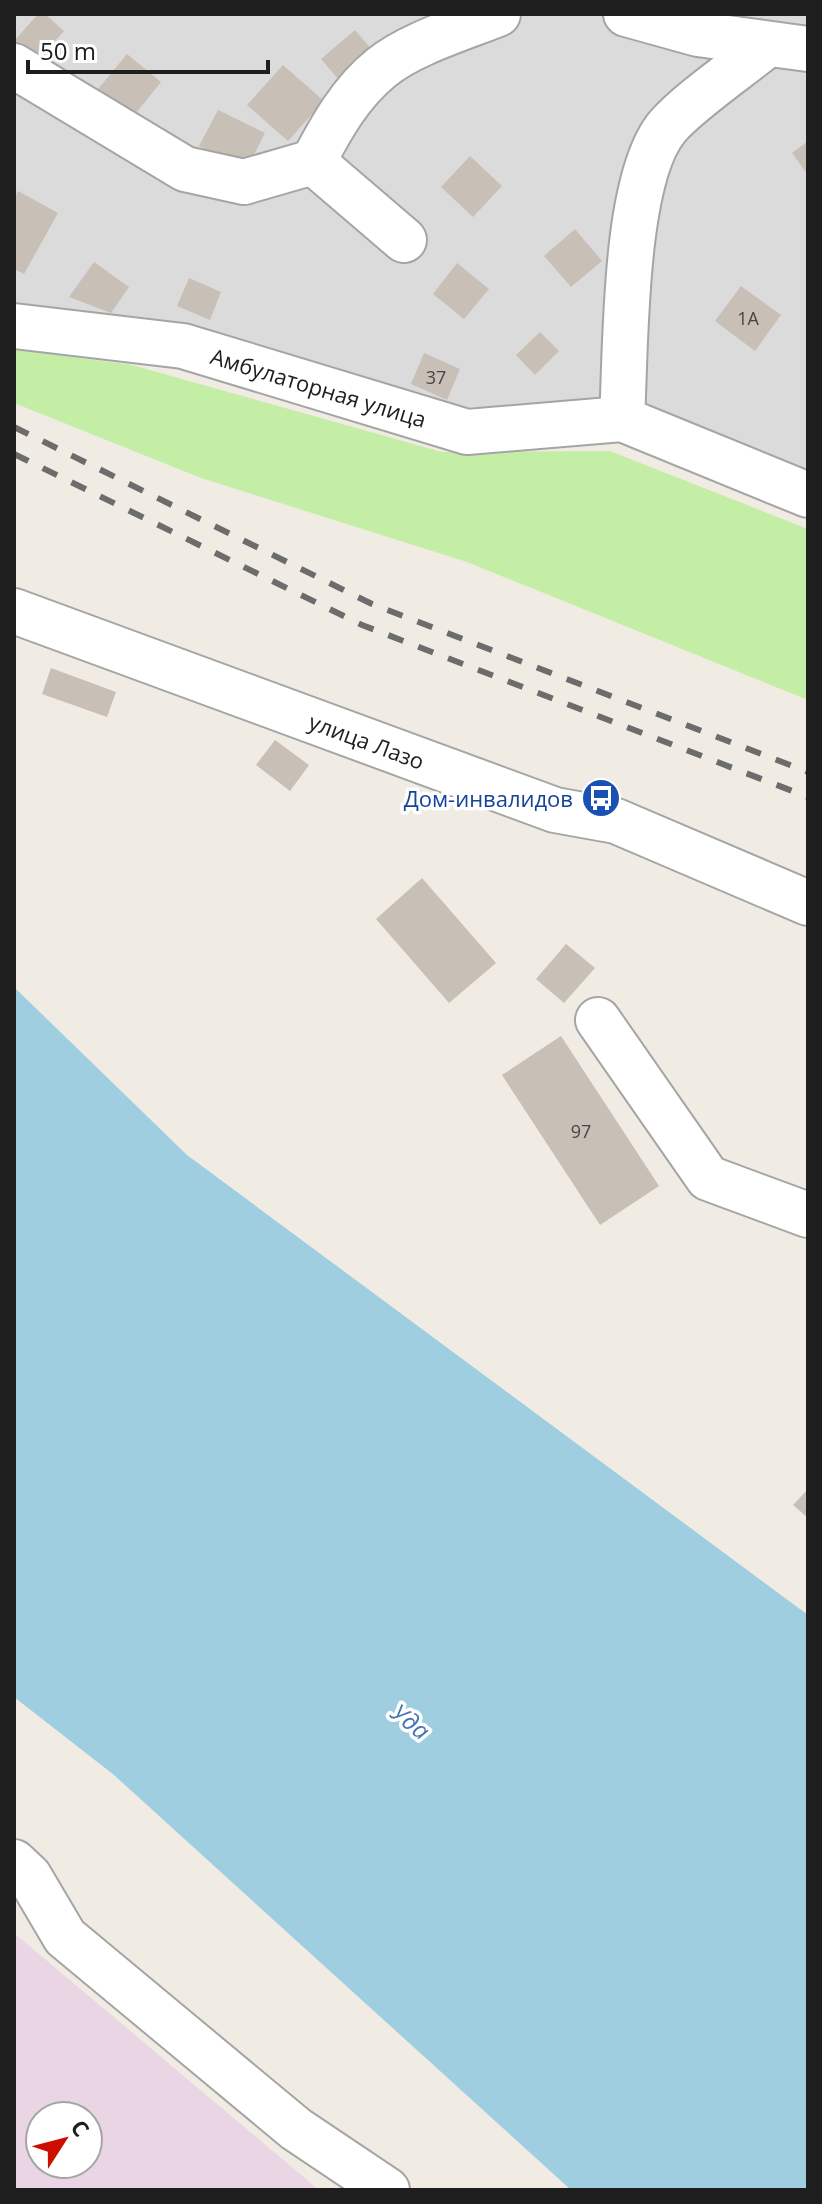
<svg xmlns="http://www.w3.org/2000/svg" width="822" height="2204" viewBox="0 0 822 2204" font-family="'Open Sans',sans-serif">
  <style>
    .residential { fill: #dcdbdb }
    .industrial { fill: #e9d5e4; fill-rule: evenodd }
    .grass { fill: #c4eea5 }
    .water { fill: #a0cee1 }
    .building { fill: #c8bfb6 }
    .lines { fill: none; stroke-linecap: round; stroke-linejoin: round }
    .minor-casing { stroke: #a5a5a5; stroke-width: 48 }
    .minor { stroke: #fff; stroke-width: 44 }
    .rail { stroke: #6c6c6c; stroke-width: 6; stroke-dasharray: 16 16; stroke-linecap: butt }
    .labels { text-anchor: middle; dominant-baseline: central; stroke-width: 7; stroke-linejoin: round; paint-order: stroke }
    .number-label { font-size: 18px; fill: #484644 }
    .street-label { font-size: 22px; fill: #1e1e1e; stroke: #fff }
    .transit-label { font-size: 22px; fill: #164399; stroke: #fff; text-anchor: end }
    .water-label { font-size: 24px; font-style: italic; fill: #4374b5; stroke: #fff }
  </style>
  <rect width="100%" height="100%" fill="#f0ece3"/>
  <!-- residential -->
  <path class="residential" d="M 14,14 L 808,14 L 808,485 L 612,407 L 427,407 L 14,312 Z"/>
  <!-- industrial -->
  <path class="industrial" d="M 14,1933 L 319,2190 L 14,2190 ZM 40,2116 L 88,2116 L 88,2164 L 40,2164 Z"/>
  <!-- grass -->
  <path class="grass" d="M 14,349 L 132,365 L 442,452 L 610,451 L 808,529 L 808,700 L 467,562 L 201,478 L 14,403 Z"/>
  <!-- water -->
  <path class="water" d="M 14,987 L 187,1155 L 808,1615 L 808,2190 L 571,2190 L 114,1775 L 14,1697 Z"/>
  <!-- building -->
  <path class="building" d="M 38,14 L 45,14 L 64,31 L 36,62 L 14,41 Z
    M 355,30 L 378,57 L 344,86 L 321,59 Z
    M 127,54 L 161,82 L 124,128 L 89,100 Z
    M 283,65 L 324,101 L 288,141 L 247,105 Z
    M 218,110 L 265,133 L 246,170 L 199,146 Z
    M 808,141 L 808,175 L 792,153 Z
    M 470,156 L 502,186 L 473,217 L 441,187 Z
    M 18,191 L 58,213 L 24,274 L 14,269 L 14,200 Z
    M 575,229 L 602,261 L 571,287 L 544,256 Z
    M 94,262 L 129,287 L 111,313 L 69,297 Z
    M 457,263 L 489,289 L 464,319 L 433,294 Z
    M 189,278 L 221,292 L 210,320 L 177,306 Z
    M 741,286 L 781,315 L 755,351 L 715,321 Z
    M 540,332 L 559,351 L 535,375 L 516,355 Z
    M 424,353 L 460,369 L 447,400 L 411,384 Z
    M 51,668 L 116,692 L 107,717 L 42,694 Z
    M 275,740 L 309,765 L 290,791 L 256,765 Z
    M 422,878 L 496,963 L 449,1003 L 376,919 Z
    M 566,944 L 595,968 L 564,1003 L 536,979 Z
    M 561,1036 L 659,1186 L 600,1225 L 502,1075 Z
    M 808,1489 L 808,1518 L 793,1505 Z"/>
  <g class="lines">
    <!-- minor casing -->
    <g class="minor-casing">
      <g id="minor">
        <path d="M 626,14 L 698,34 L 808,49"/>
        <path d="M 14,66 L 185,169 L 244,182 L 313,162 C 331,128 350,93 381,68 C 410,44 463,28 498,14"/>
        <path d="M 313,162 L 404,240"/>
        <path id="s1" d="M 14,326 L 183,346 L 467,432 L 622,419 L 808,495"/>
        <path d="M 622,419 C 626,348 623,178 668,126 C 690,101 740,67 767,45"/>
        <path id="s2" d="M 14,611 L 555,810 L 616,821 L 808,903"/>
        <path d="M 598,1020 L 708,1178 L 808,1215"/>
        <path d="M 14,1862 L 29,1876 L 65,1937 L 296,2129 L 387,2190"/>
      </g>
    </g>
    <!-- minor -->
    <use href="#minor" class="minor"/>
    <!-- rail -->
    <path class="rail" d="M 14,427 L 372,604 L 808,772
      M 14,454 L 362,625 L 808,797"/>
  </g>
  <!-- icons -->
  <defs>
    <g id="bus-disc" transform="scale(2)"><circle r="9.5" fill="#1a4fb4" stroke="#fff"/><path d="M-5-6H5V4H4V6H2V4H-2V6H-4V4H-5ZM-3.5-4V0h7V-4ZM-3.5 1.2v1.5H-2V1.2ZM2 1.2v1.5H3.5V1.2Z" fill="#fff"/></g>
  </defs>
  <g fill-rule="evenodd">
    <use href="#bus-disc" x="601" y="798"/>
  </g>
  <g class="labels">
    <!-- number labels -->
    <g class="number-label">
      <text x="748" y="318">1А</text>
      <text x="436" y="377">37</text>
      <text x="581" y="1131">97</text>
    </g>
    <!-- street labels -->
    <g class="street-label">
      <text stroke="none"><textPath href="#s1" startOffset="312">Амбулаторная улица</textPath></text>
      <text stroke="none"><textPath href="#s2" startOffset="376">улица Лазо</textPath></text>
    </g>
    <!-- transit labels -->
    <g class="transit-label">
      <text x="573" y="798">Дом-инвалидов</text>
    </g>
    <!-- water labels -->
    <g class="water-label">
      <text transform="translate(411 1721) rotate(38)">Уда</text>
    </g>
  </g>
  <!-- border -->
  <rect width="822" height="2204" fill="none" stroke="#1e1e1e" stroke-width="32"/>
  <!-- north arrow -->
  <g transform="translate(64 2140) rotate(54)"><circle r="38" fill="#ffffff" stroke="#a5a5a5" stroke-width="2"/>
  <path d="M0-6L14 30L0 20L-14 30Z" fill="#cc0e00"/>
  <text y="-12" font-size="22" font-weight="bold" text-anchor="middle" fill="#1e1e1e">С</text>
  </g>
  <!-- scale -->
  <path d="M28 60v12h240v-12" fill="none" stroke="#1e1e1e" stroke-width="4"/>
  <text x="40" y="60" font-size="24" fill="#1e1e1e" stroke="#ffffff" stroke-width="6" paint-order="stroke">50 m</text>
</svg>
